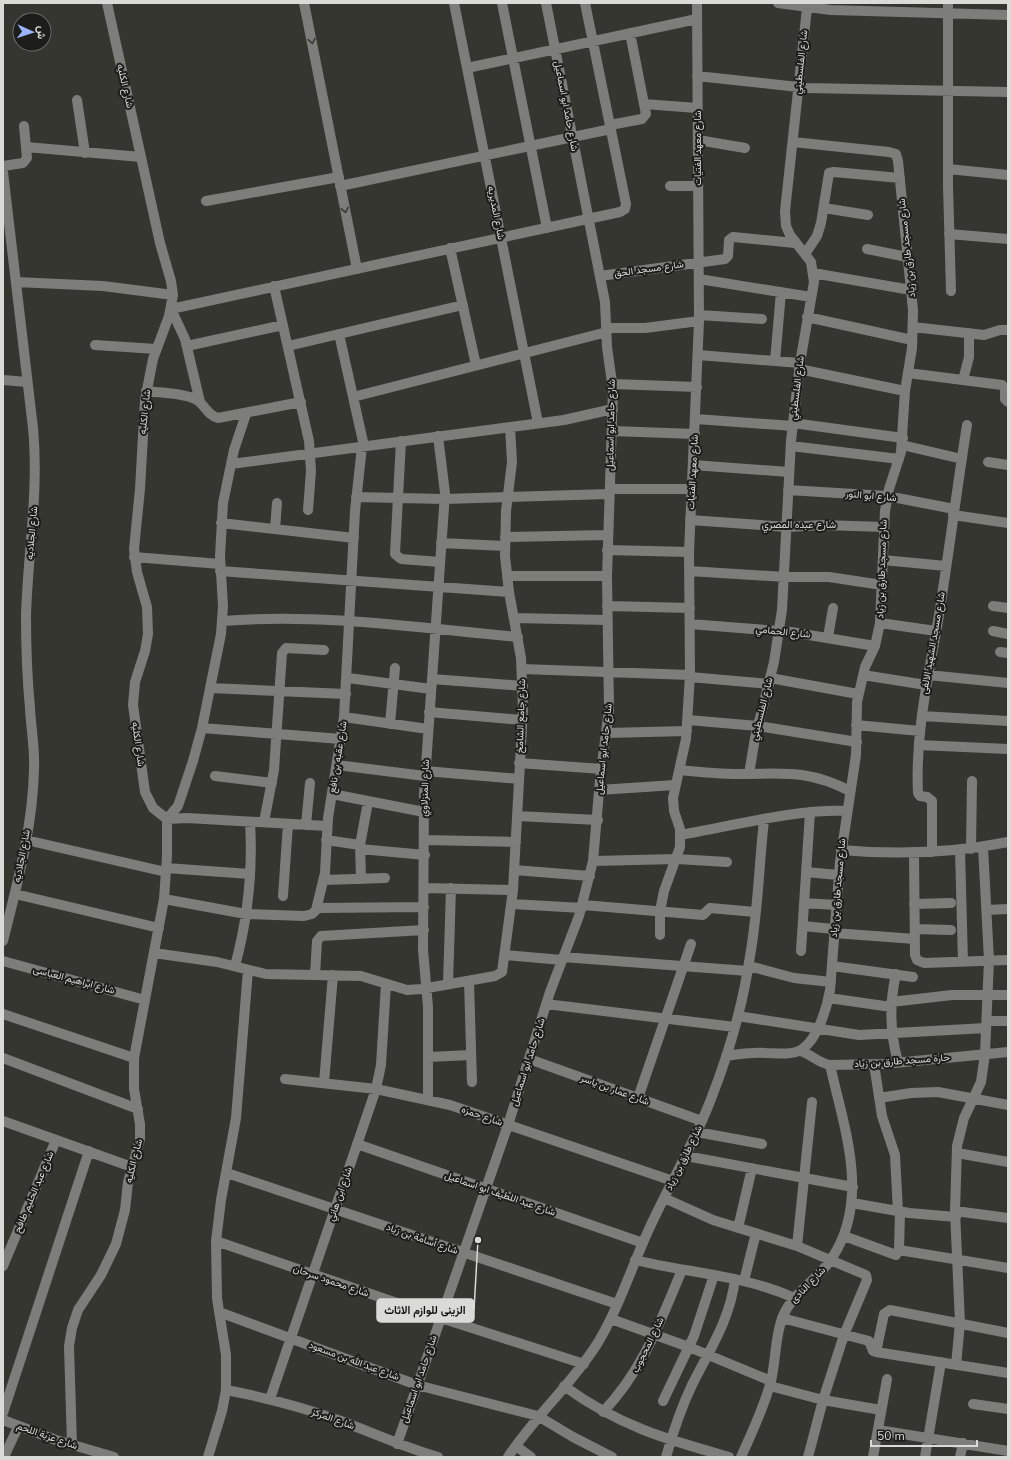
<svg xmlns="http://www.w3.org/2000/svg" width="1011" height="1460" viewBox="0 0 1011 1460" font-family="'Nunito Sans',Vazirmatn,sans-serif">
  <style>
    .lines { fill: none; stroke-linecap: round; stroke-linejoin: round }
    .minor { stroke: #7d7d7a; stroke-width: 10 }
    .oneway { stroke: #3a3a38 }
    .labels { text-anchor: middle; dominant-baseline: central; stroke-width: 4; stroke-linejoin: round; paint-order: stroke }
    .street-label { font-size: 10px; fill: #dadad6; stroke: #1d1d1b }
    .leader { fill: none; stroke: #dadad6; stroke-width: 1.5 }
    .callout-dot { fill: #dadad6; stroke: #1d1d1b; stroke-width: 1.5 }
    .callout { fill: #dadad6; stroke: #dadad6; stroke-width: 1.5 }
    .callout-label { font-size: 11px; text-anchor: middle; font-weight: bold; fill: #111 }
  </style>
  <rect width="100%" height="100%" fill="#363630"/>
  <g class="lines">
    <!-- minor -->
    <path class="minor" d="M 107,3 L 160,243 L 171,281 L 173,295 L 169,316 L 153,359 L 145,400 L 140,489 L 134,549 L 137,572 L 147,607 L 148,634 L 145,651 L 135,682 L 133,705 L 145,792 L 153,808 L 167,819
      M 304,3 L 357,269
      M 454,3 L 538,423
      M 502,3 L 547,228
      M 778,3 L 831,10 L 1008,15
      M 948,3 L 948,186 L 951,291
      M 467,68 L 697,19
      M 697,76 L 807,88 L 1008,92
      M 77,100 L 85,153
      M 644,104 L 697,108
      M 610,125 L 642,119 L 646,114 L 630,33
      M 698,140 L 745,148
      M 26,147 L 141,157
      M 3,166 L 23,163 L 27,158 L 24,126
      M 948,169 L 1008,175
      M 3,172 L 33,428 C 39,491 28,552 26,615 C 26,646 27,677 30,708 C 31,728 35,749 34,769 C 33,826 17,885 3,941
      M 340,186 L 611,129
      M 670,186 L 698,186
      M 206,201 L 339,177
      M 824,208 L 868,215
      M 949,234 L 1008,239
      M 450,248 L 476,365
      M 867,249 L 907,257
      M 805,254 L 817,236 L 821,223 L 829,173 L 834,172 L 900,178
      M 813,273 L 911,290
      M 600,276 L 725,259 L 728,256 L 729,240 L 733,237 L 795,243
      M 699,279 L 811,297
      M 16,282 L 103,286 L 173,295
      M 274,286 L 309,441 L 311,471 L 308,510
      M 699,315 L 762,319
      M 807,317 L 912,340
      M 913,327 L 984,335 L 1000,330 L 1008,330
      M 607,328 L 645,328 L 699,321
      M 339,334 L 364,446
      M 95,345 L 156,349
      M 187,346 L 283,325
      M 288,346 L 463,305
      M 698,355 L 800,363
      M 775,361 L 781,292
      M 799,369 L 905,391
      M 908,373 L 1002,385 L 1005,389 L 1005,399 L 1008,402
      M 3,380 L 27,382
      M 963,380 L 969,357 L 969,333
      M 613,384 L 697,387
      M 146,391 C 160,393 185,393 197,400 C 205,405 207,415 218,418 L 301,402
      M 353,397 L 607,332
      M 200,402 L 185,339 L 171,309 L 620,212 L 625,209 L 626,204 L 585,3
      M 696,419 L 793,426
      M 793,423 L 903,438
      M 612,431 L 695,434
      M 401,441 L 395,554 L 401,559 L 440,562
      M 902,445 L 962,459
      M 791,446 L 899,459
      M 988,462 L 1008,465
      M 231,464 L 564,420 L 613,409
      M 693,465 L 789,472
      M 610,489 L 692,489
      M 788,490 L 887,496 L 954,509
      M 356,497 L 444,499 L 609,494
      M 953,515 L 1008,523
      M 690,520 L 787,527 L 823,525 L 884,527
      M 221,523 L 354,538
      M 275,529 L 277,503
      M 505,537 L 607,535
      M 441,543 L 505,546
      M 607,550 L 689,552
      M 134,557 L 220,564
      M 883,560 L 946,566
      M 220,571 L 509,592
      M 689,571 L 785,577 L 829,577 L 882,585
      M 507,576 L 607,576
      M 607,606 L 690,608
      M 993,606 L 1008,608
      M 514,618 L 607,620
      M 223,621 C 321,613 420,628 518,637
      M 880,623 L 936,631
      M 690,624 L 791,632 L 875,646
      M 993,631 L 1008,634
      M 828,637 L 833,608
      M 1000,652 L 1008,653
      M 522,669 L 690,675
      M 863,675 L 926,685
      M 928,675 L 1008,683
      M 690,677 L 769,684
      M 348,678 L 431,689
      M 770,678 L 858,694
      M 432,679 L 523,686
      M 210,688 L 346,694
      M 429,712 L 522,720
      M 922,716 L 1008,721
      M 344,717 L 428,729
      M 688,720 L 758,726 L 857,742
      M 390,724 L 395,668
      M 856,725 L 920,731
      M 202,728 L 341,739
      M 607,733 L 687,731
      M 919,745 L 1008,749
      M 519,763 L 602,769
      M 337,765 L 425,776
      M 680,770 C 699,772 719,774 739,774 C 784,774 807,769 850,791
      M 425,771 L 519,779
      M 749,774 L 755,738 L 774,662 L 782,610 L 791,441 L 800,363 L 814,282 L 811,262 L 790,235 L 786,226 L 785,211 L 807,8
      M 215,776 L 272,783
      M 599,790 L 675,785
      M 332,794 L 424,812
      M 517,816 L 598,820
      M 167,819 L 178,806 L 193,761 L 202,728 L 221,634 L 223,606 L 220,556 L 223,503 L 234,450 L 246,414
      M 167,819 L 187,818 L 327,826
      M 264,822 L 274,770 L 282,653 L 286,648 L 324,650
      M 306,825 L 310,783
      M 680,835 C 732,826 795,809 846,811
      M 26,840 L 166,872
      M 326,840 L 360,845
      M 424,840 L 516,842
      M 360,849 L 425,855
      M 971,849 L 972,781
      M 841,850 C 897,855 953,853 1008,842
      M 960,850 L 963,962
      M 932,852 L 932,801 L 927,797 L 920,796 L 918,793 C 915,732 929,674 939,615 C 949,552 957,488 967,425
      M 914,853 L 915,955 L 917,960 L 924,963 L 1008,960
      M 593,861 L 677,859 L 727,862
      M 166,868 L 250,874
      M 514,870 L 590,876
      M 806,872 L 838,875
      M 361,879 L 360,845 L 368,802
      M 324,880 L 385,878
      M 424,888 L 513,890
      M 15,894 L 159,928
      M 283,896 L 288,824
      M 164,899 L 246,914 L 304,916 L 312,914 L 316,910 L 325,873 L 328,818 L 344,717 L 355,511 L 362,447
      M 804,903 L 836,905
      M 512,904 L 582,908
      M 914,904 L 951,903
      M 583,905 L 703,915 L 710,908 L 755,912
      M 317,908 L 424,907
      M 987,910 L 1008,909
      M 803,926 L 834,929
      M 915,929 L 951,930
      M 834,933 L 915,939
      M 660,935 L 660,911 L 664,891 L 680,847 L 680,829 L 674,811 L 673,798 L 686,739 L 690,675 L 689,552 L 699,321 L 697,3
      M 801,951 L 810,812
      M 154,953 L 217,962 L 266,974 L 361,976 L 407,990 L 422,989 L 495,976 L 502,972 L 513,890 L 523,709 L 521,658 L 509,592 L 505,556 L 506,511 L 512,462 L 510,427
      M 505,955 L 562,960
      M 563,957 L 748,971
      M 3,961 L 145,1000
      M 235,966 C 248,918 253,871 250,822
      M 749,966 L 794,978 L 831,982
      M 832,966 L 913,977
      M 896,974 C 889,1004 890,1033 898,1062
      M 315,975 L 317,941 L 321,936 L 424,930
      M 469,981 L 472,1082
      M 448,984 L 451,888
      M 829,998 L 891,1007
      M 891,1002 L 952,995 L 1008,995
      M 546,1004 L 735,1027
      M 3,1014 L 134,1058
      M 738,1016 L 859,1035 L 986,1028
      M 987,1021 L 1008,1021
      M 800,1051 C 811,1054 818,1063 830,1065 L 884,1064 L 1008,1052
      M 726,1056 C 739,1054 752,1052 766,1053 C 775,1053 787,1055 796,1052 C 816,1046 827,1008 830,990 L 840,862 L 856,755 L 857,702 L 865,667 L 875,646 L 880,623 L 885,511 L 889,489 L 901,452 L 905,391 L 912,348 L 913,310 L 898,161 L 896,154 L 889,152 L 793,142
      M 428,1057 L 471,1055
      M 3,1058 L 138,1109
      M 529,1059 L 702,1121
      M 874,1064 L 882,1116 L 895,1155 L 898,1212
      M 285,1079 L 376,1089 L 450,1105 L 673,1181
      M 324,1083 L 333,975
      M 638,1098 L 691,944
      M 879,1098 L 911,1093 L 938,1092 L 1008,1105
      M 428,1100 L 428,1007 L 423,950 L 424,794 L 445,493 L 438,436
      M 3,1121 L 132,1167
      M 697,1132 L 762,1144
      M 357,1144 L 643,1243
      M 957,1153 L 1008,1162
      M 686,1156 L 853,1187
      M 227,1173 L 617,1304
      M 664,1198 L 713,1220 L 797,1246 L 866,1275 L 867,1280 L 844,1335 L 823,1400 L 808,1457
      M 852,1203 L 909,1213 L 956,1217
      M 955,1211 L 1008,1218
      M 738,1228 L 752,1168
      M 844,1236 L 896,1255 L 899,1250 L 900,1212
      M 216,1241 L 441,1318 L 584,1364
      M 797,1246 L 812,1102
      M 899,1250 L 1008,1268
      M 635,1260 C 688,1273 744,1275 794,1298
      M 3,1266 L 56,1140
      M 744,1281 L 756,1233
      M 219,1312 L 417,1385 L 538,1416 L 573,1437 L 612,1457
      M 782,1318 L 869,1341 L 873,1351 L 876,1352 L 1008,1373
      M 611,1319 L 689,1347 L 771,1381
      M 876,1352 L 884,1314 L 890,1310 L 1008,1333
      M 956,1365 L 960,1323 L 955,1211 L 957,1146 L 964,1118 L 981,1082 L 985,1054 L 989,960 L 983,847
      M 564,1386 C 619,1426 665,1439 729,1457
      M 770,1386 L 823,1400 L 881,1410
      M 226,1390 C 263,1397 299,1406 335,1419 C 370,1431 402,1447 438,1457
      M 270,1399 L 376,1089 L 381,1065 L 386,984
      M 663,1401 L 694,1336 L 714,1275
      M 973,1404 L 1008,1409
      M 603,1412 C 643,1370 660,1322 682,1270
      M 3,1413 L 89,1151
      M 3,1420 L 56,1440 L 114,1457
      M 878,1430 L 1008,1451
      M 397,1444 L 508,1125 L 550,992 L 579,916 L 593,861 L 600,780 L 609,709 L 607,576 L 613,390 L 607,347 L 605,302 L 546,3
      M 72,1445 L 69,1346 L 72,1328 L 78,1310 L 101,1275 L 116,1244 L 125,1210 L 128,1182 L 140,1139 L 140,1124 L 134,1089 L 134,1058 L 164,899 L 167,856 L 167,819
      M 516,1446 L 531,1457
      M 4,1457 L 18,1427
      M 208,1457 L 222,1411 L 226,1390 L 226,1355 L 217,1298 L 216,1241 L 221,1200 L 236,1118 L 248,970
      M 508,1457 C 535,1416 572,1384 597,1344 C 618,1310 632,1266 649,1229 C 669,1185 694,1144 711,1099 C 729,1053 743,1005 750,956 C 758,912 759,865 764,820
      M 666,1457 C 673,1432 681,1408 692,1385 C 710,1349 730,1320 735,1279
      M 741,1457 C 752,1432 764,1408 771,1381 C 776,1360 775,1335 783,1316 C 793,1292 818,1280 832,1258 C 871,1199 844,1128 830,1065
      M 873,1457 L 887,1379
      M 925,1457 L 941,1362
      M 960,1457 L 963,1443"/>
  </g>
  <!-- one-way arrows -->
  <defs><path id="oneway-chevron" d="M-2-3.5L2.5 0L-2 3.5" fill="none" stroke-width="1.6" stroke-linecap="round" stroke-linejoin="round"/></defs>
  <g class="oneway">
    <use href="#oneway-chevron" transform="translate(312 41) rotate(79)"/>
    <use href="#oneway-chevron" transform="translate(345 210) rotate(79)"/>
  </g>
  <g class="labels">
    <!-- street labels -->
    <g class="street-label">
      <text transform="translate(801 62) rotate(-84)">شارع الفلسطيني</text>
      <text transform="translate(125 86) rotate(77)">شارع الكليه</text>
      <text transform="translate(566 106) rotate(79)">شارع حامد ابو اسماعيل</text>
      <text transform="translate(698 148) rotate(-90)">شارع معهد الفتيات</text>
      <text transform="translate(496 213) rotate(79)">شارع المديريه</text>
      <text transform="translate(907 248) rotate(-96)">شارع مسجد طارق بن زياد</text>
      <text transform="translate(649 269) rotate(-8)">شارع مسجد الحق</text>
      <text transform="translate(797 388) rotate(-83)">شارع الفلسطيني</text>
      <text transform="translate(145 412) rotate(-84)">شارع الكليه</text>
      <text transform="translate(611 425) rotate(-89)">شارع حامد ابو اسماعيل</text>
      <text transform="translate(693 472) rotate(-87)">شارع معهد الفتيات</text>
      <text transform="translate(871 496) rotate(5)">شارع ابو النور</text>
      <text x="799" y="525">شارع عبده المصري</text>
      <text transform="translate(32 533) rotate(-85)">شارع الجلاديه</text>
      <text transform="translate(882 569) rotate(-88)">شارع مسجد طارق بن زياد</text>
      <text transform="translate(783 632) rotate(6)">شارع الحمامي</text>
      <text transform="translate(933 643) rotate(-80)">شارع مسجد الشهيد الالفى</text>
      <text transform="translate(762 709) rotate(-76)">شارع الفلسطيني</text>
      <text transform="translate(521 716) rotate(-88)">شارع جامع الشامخ</text>
      <text transform="translate(138 744) rotate(82)">شارع الكليه</text>
      <text transform="translate(604 749) rotate(-84)">شارع حامد ابو اسماعيل</text>
      <text transform="translate(338 757) rotate(-81)">شارع عقبه بن نافع</text>
      <text transform="translate(425 788) rotate(-88)">شارع المنزلاوي</text>
      <text transform="translate(22 856) rotate(-79)">شارع الجلاديه</text>
      <text transform="translate(838 888) rotate(-85)">شارع مسجد طارق بن زياد</text>
      <text transform="translate(74 980) rotate(15)">شارع ابراهيم العباسى</text>
      <text transform="translate(902 1061) rotate(-4)">حارة مسجد طارق بن زياد</text>
      <text transform="translate(528 1062) rotate(-72)">شارع حامد ابو اسماعيل</text>
      <text transform="translate(615 1090) rotate(20)">شارع عمار بن ياسر</text>
      <text transform="translate(482 1116) rotate(19)">شارع حمزه</text>
      <text transform="translate(684 1158) rotate(-64)">شارع طارق بن زياد</text>
      <text transform="translate(134 1161) rotate(-76)">شارع الكليه</text>
      <text transform="translate(34 1192) rotate(-67)">شارع عبد الحليم طافح</text>
      <text transform="translate(340 1194) rotate(-71)">شارع ابن هاني</text>
      <text transform="translate(500 1194) rotate(19)">شارع عبد اللطيف ابو اسماعيل</text>
      <text transform="translate(422 1239) rotate(19)">شارع أسامة بن زياد</text>
      <text transform="translate(331 1281) rotate(19)">شارع محمود سرحان</text>
      <text transform="translate(808 1285) rotate(-46)">شارع النادى</text>
      <text transform="translate(648 1345) rotate(-64)">شارع المحجوب</text>
      <text transform="translate(354 1361) rotate(20)">شارع عبد الله بن مسعود</text>
      <text transform="translate(419 1379) rotate(-71)">شارع حامد ابو اسماعيل</text>
      <text transform="translate(333 1419) rotate(20)">شارع المركز</text>
      <text transform="translate(47 1436) rotate(19)">شارع عزبة اللحم</text>
    </g>
  </g>
  <!-- callouts -->
  <path class="leader" d="M478 1240L474 1310"/>
  <circle class="callout-dot" cx="478" cy="1240" r="4"/>
  <rect class="callout" x="377" y="1299" width="97" height="23" rx="4"/>
  <g class="callout-label">
    <text x="425" y="1314">الزينى للوازم الاثاث</text>
  </g>
  <!-- border -->
  <rect width="1011" height="1460" fill="none" stroke="#dadad6" stroke-width="8"/>
  <!-- north arrow -->
  <g transform="translate(32 32) rotate(93)"><circle r="19" fill="#1d1d1b" stroke="#696966"/>
  <path d="M0-3L7 15L0 10L-7 15Z" fill="#9bb5fd"/>
  <text y="-6" font-size="11" font-weight="bold" text-anchor="middle" fill="#dadad6">ش</text>
  </g>
  <!-- scale -->
  <path d="M871 1440v6h106v-6" fill="none" stroke="#dadad6" stroke-width="2"/>
  <text x="877" y="1440" font-size="12" fill="#dadad6" stroke="#1d1d1b" stroke-width="3" paint-order="stroke">50 m</text>
</svg>
